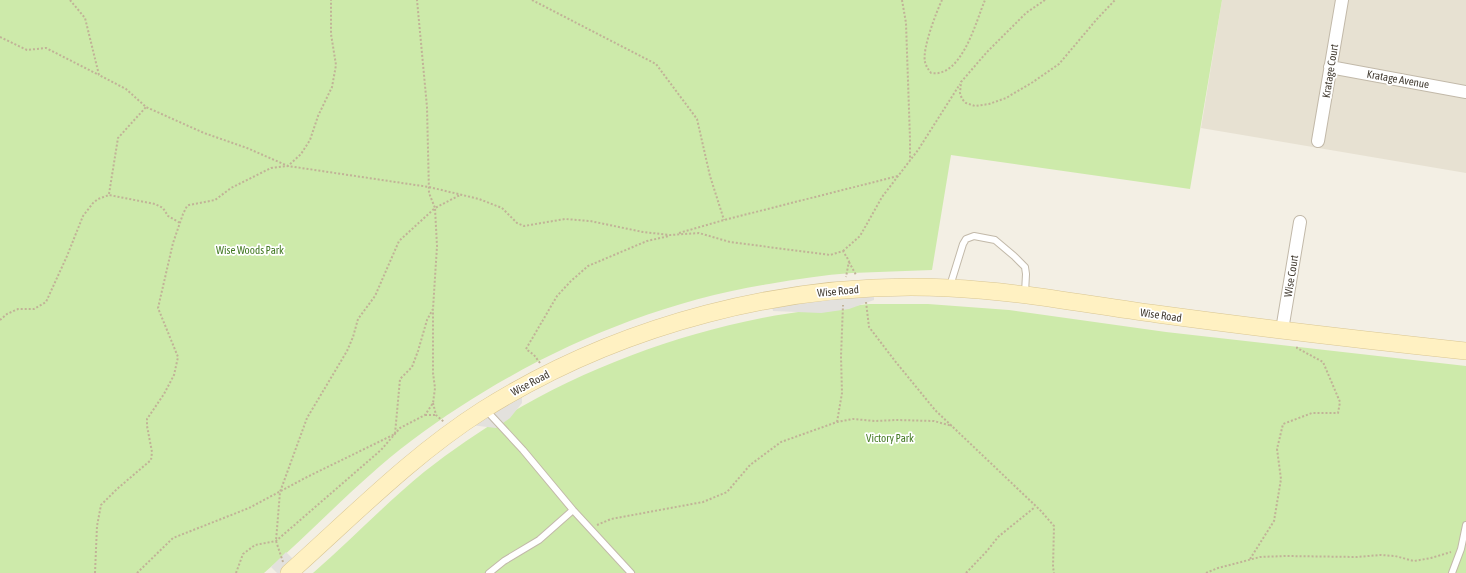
<svg xmlns="http://www.w3.org/2000/svg" width="1466" height="573" viewBox="0 0 1466 573" font-family="'Asap Condensed',sans-serif">
  <style>
    .residential { fill: #e7e1d2 }
    .green { fill: #cdeaaa }
    .parking { fill: #e3e1dd }
    .lines { fill: none; stroke-linecap: round; stroke-linejoin: round }
    .lane-casing { stroke: #c2b9a9; stroke-width: 8 }
    .street-casing { stroke: #c2b9a9; stroke-width: 14 }
    .secondary-casing { stroke: #d9c693; stroke-width: 18 }
    .path { stroke: #c1b297; stroke-width: 2; stroke-dasharray: 2 2; stroke-linecap: butt }
    .lane { stroke: #fff; stroke-width: 6 }
    .street { stroke: #fff; stroke-width: 12 }
    .secondary { stroke: #fff1c2; stroke-width: 17 }
    .labels { text-anchor: middle; dominant-baseline: central; stroke-width: 3.5; stroke-linejoin: round; paint-order: stroke }
    .street-label { font-size: 11px; fill: #453e34; stroke: #fff }
    .park-label { font-size: 11px; fill: #447a24; stroke: #fff }
  </style>
  <rect width="100%" height="100%" fill="#f3efe4"/>
  <!-- residential -->
  <path class="residential" d="M 1222,0 L 1466,0 L 1466,173 L 1201,128 Z"/>
  <!-- green -->
  <path class="green" d="M 0,0 L 1222,0 L 1190,189 L 951,155 L 932,270 C 905,271 878,272 852,273 C 824,275 796,279 769,284 C 640,305 515,363 411,441 C 358,481 314,530 264,573 L 0,573 Z
    M 869,304 L 928,304 L 1009,310 L 1166,332 L 1466,366 L 1466,573 L 313,573 C 351,540 385,504 424,472 C 521,395 640,342 762,318 C 797,311 833,308 869,304 Z"/>
  <!-- parking -->
  <path class="parking" d="M 874,288 L 874,300 L 849,309 L 821,313 L 773,311 L 771,300 Z
    M 522,387 L 522,403 L 510,418 L 496,428 L 462,424 Z
    M 286,552 L 295,561 L 280,573 L 277,573 L 271,567 Z"/>
  <g class="lines">
    <!-- lane casing -->
    <g class="lane-casing">
      <path id="lane" d="M 950,286 L 963,244 L 966,239 L 974,236 L 995,240 L 1014,256 L 1025,267 L 1026,274 L 1025,293
        M 486,410 L 523,450 L 573,510 L 631,573
        M 489,573 L 504,561 L 539,540 L 573,510
        M 1452,573 L 1461,549 L 1466,525"/>
    </g>
    <!-- street casing -->
    <g class="street-casing">
      <path id="street" d="M 1330,67 L 1466,92
        M 1318,141 L 1342,0
        M 1282,330 L 1300,222"/>
    </g>
    <!-- secondary casing -->
    <g class="secondary-casing">
      <path id="secondary" d="M 289,573 C 353,516 411,456 483,410 C 620,324 788,280 949,288 C 1019,291 1088,305 1157,314 C 1260,328 1363,340 1466,351"/>
    </g>
    <!-- path -->
    <path class="path" d="M 70,0 L 85,18 L 99,75 L 126,89 L 146,107 L 204,133 L 247,148 L 288,166 L 429,187 L 479,199 L 502,208 L 517,223 L 524,226 L 565,219 L 590,221 L 643,232 L 670,235 L 699,233 L 730,242 L 830,255 L 843,251 L 849,261 L 846,277
      M 532,0 L 656,64 L 697,119 L 710,176 L 724,220
      M 902,0 L 906,23 L 910,139 L 910,160
      M 942,0 C 936,13 922,49 925,62 C 926,66 928,69 931,73 C 962,78 976,21 985,0
      M 1045,0 L 1026,13 L 987,52 L 961,82 L 960,93 L 962,99 L 966,103 L 975,106 L 989,104 L 1006,98 L 1033,82 L 1059,64 L 1097,19 L 1115,0
      M 0,37 L 27,50 L 46,48 L 99,75
      M 109,194 L 118,138 L 146,107
      M 679,233 L 724,220 L 898,176
      M 843,251 L 860,236 L 882,197 L 918,150 L 960,84
      M 849,262 L 856,275
      M 866,302 L 869,327 L 895,361 L 935,410 L 1041,511 L 1054,526 L 1053,567 L 1054,573
      M 0,320 L 7,314 L 18,309 L 34,309 L 46,302 L 67,256 L 83,216 L 93,203 L 98,199 L 109,195 L 155,204 L 163,208 L 168,216 L 180,223
      M 540,363 L 534,355 L 526,349 L 557,296 L 571,281 L 588,266 L 647,241 L 669,236
      M 433,403 L 436,415 L 444,422
      M 425,415 L 436,415
      M 837,422 L 842,393 L 841,356 L 843,305
      M 597,525 L 611,519 L 703,502 L 727,492 L 750,465 L 781,442 L 837,422 L 853,419 L 875,421 L 897,420 L 934,421 L 952,426
      M 1250,559 L 1274,521 L 1281,479 L 1277,449 L 1283,424 L 1312,413 L 1338,413 L 1340,402 L 1323,362 L 1297,348 L 1297,345
      M 283,562 L 276,541 L 280,492 L 307,418 L 347,351 L 353,337 L 358,319 L 375,296 L 399,241 L 435,208 L 429,193 L 427,107 L 417,0
      M 95,573 L 97,526 L 101,505 L 117,489 L 151,460 L 152,452 L 147,426 L 147,419 L 164,394 L 174,375 L 178,357 L 158,308 L 173,243 L 183,214 L 187,206 L 189,205 L 215,200 L 231,188 L 271,168 L 288,166 L 301,154 L 310,140 L 318,116 L 332,87 L 336,65 L 331,34 L 331,0
      M 137,573 L 173,538 L 249,508 L 307,477 L 395,434 L 400,379 L 412,367 L 418,351 L 427,320 L 433,309 L 437,246 L 435,208 L 460,195
      M 236,573 L 243,554 L 255,545 L 276,541 L 381,450 L 400,428 L 425,415 L 433,403 L 435,388 L 433,373 L 433,310
      M 966,573 L 987,551 L 998,537 L 1035,507
      M 1206,573 L 1218,568 L 1260,557 L 1285,556 L 1357,557 L 1380,555 L 1395,556 L 1414,561 L 1431,558 L 1451,552"/>
    <!-- lane -->
    <use href="#lane" class="lane"/>
    <!-- street -->
    <use href="#street" class="street"/>
    <!-- secondary -->
    <use href="#secondary" class="secondary"/>
  </g>
  <g class="labels">
    <!-- street labels -->
    <g class="street-label">
      <text transform="translate(1330 71) rotate(-81)">Kratage Court</text>
      <text transform="translate(1398 79) rotate(10)">Kratage Avenue</text>
      <text transform="translate(1291 276) rotate(-81)">Wise Court</text>
      <text transform="translate(838 291) rotate(-5)">Wise Road</text>
      <text transform="translate(1161 315) rotate(8)">Wise Road</text>
      <text transform="translate(530 383) rotate(-28)">Wise Road</text>
    </g>
    <!-- park labels -->
    <g class="park-label">
      <text x="250" y="250">Wise Woods Park</text>
      <text x="890" y="438">Victory Park</text>
    </g>
  </g>
</svg>
